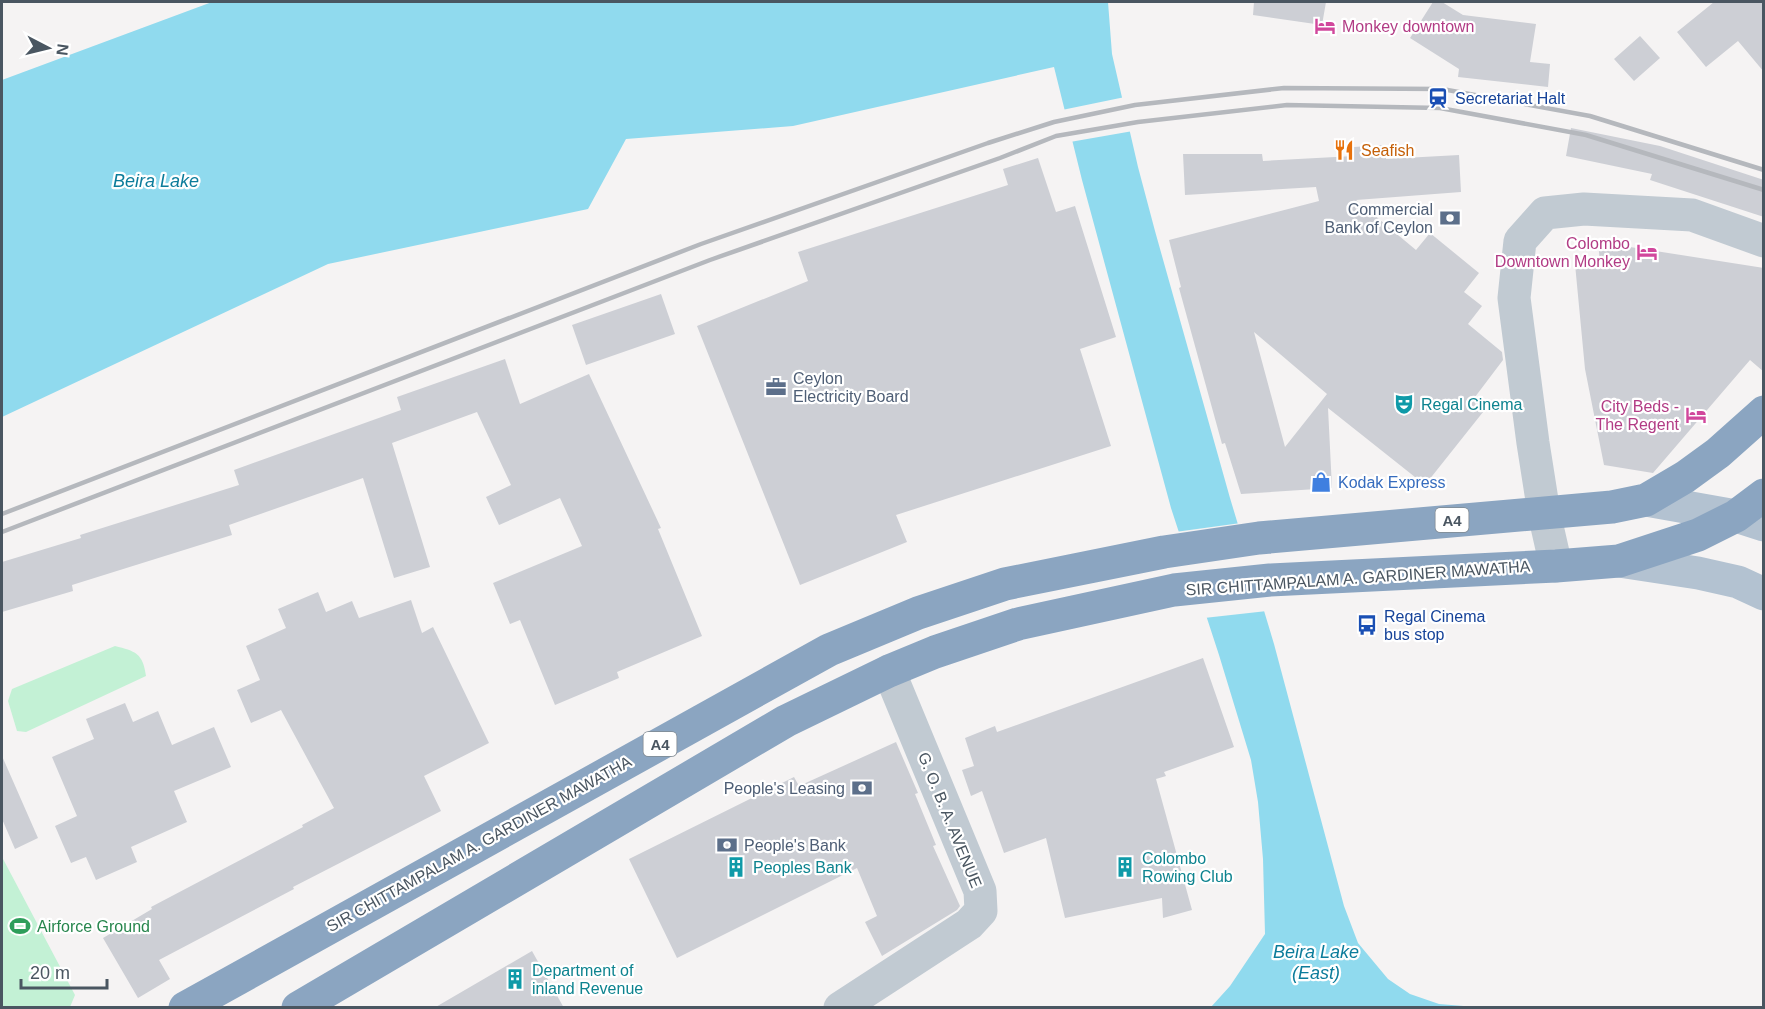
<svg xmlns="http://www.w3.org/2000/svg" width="1765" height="1009" viewBox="0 0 1765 1009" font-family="Arial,sans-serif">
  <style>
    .green { fill: #c3f1d5 }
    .water { fill: #90daee }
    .pier { fill: #f5f3f3 }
    .building { fill: #cdcfd5; fill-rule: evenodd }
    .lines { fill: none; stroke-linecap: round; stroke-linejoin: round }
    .street { stroke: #c1cad2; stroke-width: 33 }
    .primary { stroke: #b3c2d1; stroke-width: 33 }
    .highway { stroke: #8ba5c1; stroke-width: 33 }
    .rail { stroke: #b5b8bd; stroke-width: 4.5 }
    .labels { text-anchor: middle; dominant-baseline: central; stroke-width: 4.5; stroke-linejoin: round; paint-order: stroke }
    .shield { fill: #fff; stroke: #808990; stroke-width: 1.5 }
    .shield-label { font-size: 15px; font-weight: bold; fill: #4a5661 }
    .hotel-label { font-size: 16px; fill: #b23c85; stroke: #fff; text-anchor: end }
    .transit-label { font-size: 16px; fill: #164399; stroke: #fff; text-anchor: start }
    .food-label { font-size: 16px; fill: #c56008; stroke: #fff; text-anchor: start }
    .service-label { font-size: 16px; fill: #4e5e75; stroke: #fff; text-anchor: end }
    .culture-label { font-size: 16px; fill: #0d838f; stroke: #fff; text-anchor: start }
    .shop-label { font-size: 16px; fill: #366cbe; stroke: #fff; text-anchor: start }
    .street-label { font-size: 16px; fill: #4a5661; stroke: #fff }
    .leisure-label { font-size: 16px; fill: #27864d; stroke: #fff; text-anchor: start }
    .water-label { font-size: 18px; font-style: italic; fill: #0c7c9b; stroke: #fff }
  </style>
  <rect width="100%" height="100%" fill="#f5f3f3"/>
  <!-- green -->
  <path class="green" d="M 115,646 C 135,651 143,653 146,676 L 26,732 L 17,731 L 8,701 L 12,689 Z
    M 2,857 L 75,995 L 70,1007 L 2,1007 Z"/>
  <!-- water -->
  <path class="water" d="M 212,2 L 1108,2 L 1112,54 L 1138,167 L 1155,231 L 1230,498 L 1274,644 L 1344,906 L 1358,943 L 1388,979 L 1410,994 L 1439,1004 L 1476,1007 L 1211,1007 L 1230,986 L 1265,934 L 1263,859 L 1258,802 L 1251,760 L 1219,655 L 1171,508 L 1082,180 L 1054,67 L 793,126 L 626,139 L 588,209 L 328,264 L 2,417 L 2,80 Z"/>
  <!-- pier -->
  <path class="pier" d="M 1125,97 L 1133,131 L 1070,142 L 1062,110 Z
    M 1241,523 L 1267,611 L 1204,618 L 1175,532 Z"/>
  <!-- building -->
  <path class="building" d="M 1254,2 L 1326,2 L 1322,25 L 1253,15 Z
    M 1433,2 L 1442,2 L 1463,15 L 1536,24 L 1530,62 L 1550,64 L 1548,87 L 1458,77 L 1459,69 L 1410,38 Z
    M 1714,2 L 1764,2 L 1764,72 L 1738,41 L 1706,67 L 1677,32 Z
    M 1640,36 L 1660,58 L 1634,81 L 1614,59 Z
    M 1571,128 L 1660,146 L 1764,180 L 1764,217 L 1650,180 L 1652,174 L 1566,156 Z
    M 1385,145 L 1386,159 L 1459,155 L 1461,192 L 1356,200 L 1416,250 L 1430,233 L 1479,273 L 1464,292 L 1482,306 L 1468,324 L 1502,352 L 1503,360 L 1475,397 L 1487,407 L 1425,485 L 1328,408 L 1332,488 L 1241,494 L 1225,443 L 1222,444 L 1179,288 L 1181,287 L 1169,240 L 1319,201 L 1316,187 L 1185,195 L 1183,154 L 1262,154 L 1263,161 L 1354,156 L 1354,147 ZM 1254,332 L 1327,394 L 1285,447 Z
    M 1038,158 L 1056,212 L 1075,206 L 1116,337 L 1080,349 L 1111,446 L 896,515 L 907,542 L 800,585 L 697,326 L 808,281 L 798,252 L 1008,185 L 1003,169 Z
    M 1598,242 L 1764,268 L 1764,372 L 1750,360 L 1653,473 L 1604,465 L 1585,369 L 1575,264 L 1600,262 Z
    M 661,294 L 675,334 L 586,365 L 572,325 Z
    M 505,359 L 520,404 L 589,374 L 661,528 L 658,529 L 702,636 L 617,672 L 619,678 L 555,705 L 520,620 L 510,624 L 493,583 L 582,546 L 560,498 L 499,525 L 486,497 L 511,485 L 477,412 L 392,443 L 430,567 L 394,578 L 363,478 L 229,525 L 232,535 L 72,585 L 73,591 L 2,612 L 2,562 L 81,538 L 80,535 L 239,485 L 234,470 L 401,410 L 397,397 Z
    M 318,592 L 326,612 L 352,601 L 359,618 L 411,600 L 422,633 L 433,627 L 489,743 L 424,776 L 441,811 L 293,887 L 294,889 L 159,960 L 170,979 L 138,998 L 103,938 L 152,909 L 151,907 L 303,827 L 302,825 L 334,808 L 281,710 L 251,723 L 237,690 L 260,680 L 246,646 L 286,628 L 278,609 Z
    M 1203,658 L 1234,747 L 1164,772 L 1166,776 L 1156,779 L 1192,910 L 1163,918 L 1162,898 L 1065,918 L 1046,838 L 1004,853 L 982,791 L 971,796 L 962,770 L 974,766 L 965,738 L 995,726 L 997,732 Z
    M 125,703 L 133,722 L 158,711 L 172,745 L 214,727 L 231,767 L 174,791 L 187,822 L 131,847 L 137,862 L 96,880 L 86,857 L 71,863 L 55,826 L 77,816 L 52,757 L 94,739 L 86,719 Z
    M 896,742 L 918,793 L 915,794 L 936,845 L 933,846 L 960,906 L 957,910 L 882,956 L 865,922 L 877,916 L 857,868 L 677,958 L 629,859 L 794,777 L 799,786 Z
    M 2,756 L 38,838 L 15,849 L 2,819 Z
    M 532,951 L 564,1008 L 434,1008 Z"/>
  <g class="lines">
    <!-- street -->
    <path class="street" d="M 1556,566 L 1544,513 L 1533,443 L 1514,298 L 1520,241 L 1545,213 L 1584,209 L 1692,215 L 1764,241
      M 840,1008 L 969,924 L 981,911 L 980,891 L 889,671"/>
    <!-- primary -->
    <path class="primary" d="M 1646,500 L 1736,516 L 1764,525
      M 1619,561 L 1698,573 L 1738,582 L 1764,594"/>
    <!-- highway -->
    <path class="highway" d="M 185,1008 L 829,650 L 918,613 L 1005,584 L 1164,552 L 1259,538 L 1612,507 L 1646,500 L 1685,477 L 1718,453 L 1764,412
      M 298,1008 L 786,721 L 889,671 L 935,652 L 1018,624 L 1174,590 L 1270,580 L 1556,566 L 1619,561 L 1698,535 L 1736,516 L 1764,495"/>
    <!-- rail -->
    <path class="rail" d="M 2,514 L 701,244 L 988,143 L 1054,122 L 1135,105 L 1284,88 L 1442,89 L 1590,116 L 1764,170
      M 2,532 L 710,260 L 1000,158 L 1056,136 L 1138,122 L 1287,105 L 1440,108 L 1586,135 L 1764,190"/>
  </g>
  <!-- icons -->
  <defs>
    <g id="hotel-bare" transform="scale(1.62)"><path d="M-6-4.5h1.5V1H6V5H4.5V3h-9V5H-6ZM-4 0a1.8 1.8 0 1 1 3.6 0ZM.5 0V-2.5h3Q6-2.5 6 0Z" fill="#d1479c" stroke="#fff" stroke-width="2.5" paint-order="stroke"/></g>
    <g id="station-bare" transform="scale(1.62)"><path d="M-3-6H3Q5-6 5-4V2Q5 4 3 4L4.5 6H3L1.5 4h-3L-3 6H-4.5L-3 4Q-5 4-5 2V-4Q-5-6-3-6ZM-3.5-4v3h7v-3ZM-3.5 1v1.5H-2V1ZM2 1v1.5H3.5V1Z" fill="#1a4fb4" stroke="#fff" stroke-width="2.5" paint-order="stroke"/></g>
    <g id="restaurant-bare" transform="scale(1.62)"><path d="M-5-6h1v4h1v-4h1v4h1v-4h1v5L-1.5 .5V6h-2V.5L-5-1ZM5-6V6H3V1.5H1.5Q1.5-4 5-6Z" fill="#e8710a" stroke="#fff" stroke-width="2.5" paint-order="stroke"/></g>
    <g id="bank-bare" transform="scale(1.62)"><path d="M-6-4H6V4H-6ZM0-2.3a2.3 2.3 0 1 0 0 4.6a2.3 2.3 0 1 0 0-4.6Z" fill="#5c6f8a" stroke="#fff" stroke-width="2.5" paint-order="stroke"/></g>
    <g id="office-bare" transform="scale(1.62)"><path d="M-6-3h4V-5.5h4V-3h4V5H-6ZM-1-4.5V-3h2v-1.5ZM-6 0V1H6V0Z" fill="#5c6f8a" stroke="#fff" stroke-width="2.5" paint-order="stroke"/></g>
    <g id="theatre-bare" transform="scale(1.62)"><path d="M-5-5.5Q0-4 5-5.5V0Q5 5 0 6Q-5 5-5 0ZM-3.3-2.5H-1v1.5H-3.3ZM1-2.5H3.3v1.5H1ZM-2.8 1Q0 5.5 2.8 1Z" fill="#0f9aa8" stroke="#fff" stroke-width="2.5" paint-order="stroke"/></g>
    <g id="shop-bare" transform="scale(1.62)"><path d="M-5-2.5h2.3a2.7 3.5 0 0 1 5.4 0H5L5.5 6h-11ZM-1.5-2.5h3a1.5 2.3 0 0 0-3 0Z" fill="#3f7fe0" stroke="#fff" stroke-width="2.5" paint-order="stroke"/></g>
    <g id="bus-bare" transform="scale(1.62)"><path d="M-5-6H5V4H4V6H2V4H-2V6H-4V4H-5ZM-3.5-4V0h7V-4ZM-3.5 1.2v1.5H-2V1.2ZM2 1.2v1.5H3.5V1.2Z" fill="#1a4fb4" stroke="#fff" stroke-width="2.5" paint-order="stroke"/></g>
    <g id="building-bare" transform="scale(1.62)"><path d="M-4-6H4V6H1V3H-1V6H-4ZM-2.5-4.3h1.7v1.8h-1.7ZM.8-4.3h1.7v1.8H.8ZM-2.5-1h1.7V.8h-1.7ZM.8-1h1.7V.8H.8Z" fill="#0f9aa8" stroke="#fff" stroke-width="2.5" paint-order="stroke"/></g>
    <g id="stadium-bare" transform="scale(1.62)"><path d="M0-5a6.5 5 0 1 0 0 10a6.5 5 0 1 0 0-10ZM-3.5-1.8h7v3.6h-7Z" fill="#2e9e5b" stroke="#fff" stroke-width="2.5" paint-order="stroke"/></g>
  </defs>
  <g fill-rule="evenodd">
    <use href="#hotel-bare" x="1325" y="26"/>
    <use href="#station-bare" x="1438" y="98"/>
    <use href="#restaurant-bare" x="1344" y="150"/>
    <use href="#bank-bare" x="1450" y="218"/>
    <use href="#hotel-bare" x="1647" y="252"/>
    <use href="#office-bare" x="776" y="387"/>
    <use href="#theatre-bare" x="1404" y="404"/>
    <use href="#hotel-bare" x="1696" y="415"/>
    <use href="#shop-bare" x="1321" y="482"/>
    <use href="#bus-bare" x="1367" y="625"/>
    <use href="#bank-bare" x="862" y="788"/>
    <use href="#bank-bare" x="727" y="845"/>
    <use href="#building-bare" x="736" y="867"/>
    <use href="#building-bare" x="1125" y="867"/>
    <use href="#stadium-bare" x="20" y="926"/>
    <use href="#building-bare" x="515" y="979"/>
  </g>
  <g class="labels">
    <!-- shield labels -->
    <g class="shield">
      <rect x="1435.5" y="508" width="33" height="24" rx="4.5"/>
      <rect x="643.5" y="732" width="33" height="24" rx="4.5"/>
    </g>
    <g class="shield-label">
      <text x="1452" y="520">A4</text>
      <text x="660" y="744">A4</text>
    </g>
    <!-- hotel labels -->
    <g class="hotel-label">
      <text x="1342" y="26" text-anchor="start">Monkey downtown</text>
      <text x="1630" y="243">Colombo<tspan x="1630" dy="18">Downtown Monkey</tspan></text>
      <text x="1679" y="406">City Beds -<tspan x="1679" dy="18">The Regent</tspan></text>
    </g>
    <!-- transit labels -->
    <g class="transit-label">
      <text x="1455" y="98">Secretariat Halt</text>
      <text x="1384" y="616">Regal Cinema<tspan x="1384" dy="18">bus stop</tspan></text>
    </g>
    <!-- food labels -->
    <g class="food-label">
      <text x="1361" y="150">Seafish</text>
    </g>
    <!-- service labels -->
    <g class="service-label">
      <text x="1433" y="209">Commercial<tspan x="1433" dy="18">Bank of Ceylon</tspan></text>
      <text x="793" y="378" text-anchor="start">Ceylon<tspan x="793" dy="18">Electricity Board</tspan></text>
      <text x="845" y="788">People's Leasing</text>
      <text x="744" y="845" text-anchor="start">People's Bank</text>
    </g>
    <!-- culture labels -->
    <g class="culture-label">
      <text x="1421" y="404">Regal Cinema</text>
      <text x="1142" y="858">Colombo<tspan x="1142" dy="18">Rowing Club</tspan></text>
      <text x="753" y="867">Peoples Bank</text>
      <text x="532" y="970">Department of<tspan x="532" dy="18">inland Revenue</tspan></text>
    </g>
    <!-- shop labels -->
    <g class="shop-label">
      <text x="1338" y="482">Kodak Express</text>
    </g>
    <!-- street labels -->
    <g class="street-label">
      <text transform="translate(1358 578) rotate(-4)">SIR CHITTAMPALAM A. GARDINER MAWATHA</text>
      <text transform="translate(950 820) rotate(68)">G. O. B. A. AVENUE</text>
      <text transform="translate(479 844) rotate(-29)">SIR CHITTAMPALAM A. GARDINER MAWATHA</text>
    </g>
    <!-- leisure labels -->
    <g class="leisure-label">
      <text x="37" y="926">Airforce Ground</text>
    </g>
    <!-- water labels -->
    <g class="water-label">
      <text x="156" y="181">Beira Lake</text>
      <text x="1316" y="952">Beira Lake<tspan x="1316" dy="21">(East)</tspan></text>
    </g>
  </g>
  <!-- border -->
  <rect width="1765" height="1009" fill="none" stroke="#4a5661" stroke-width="6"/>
  <!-- north arrow -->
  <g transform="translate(48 48) rotate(97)" stroke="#ffffff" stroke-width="4.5" paint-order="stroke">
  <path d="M0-4.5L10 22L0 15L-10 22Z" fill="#4a5661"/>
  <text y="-9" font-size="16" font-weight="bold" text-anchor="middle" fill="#4a5661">N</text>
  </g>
  <!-- scale -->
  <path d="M21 979v9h86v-9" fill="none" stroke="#4a5661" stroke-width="3"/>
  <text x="30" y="979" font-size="18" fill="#4a5661" stroke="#ffffff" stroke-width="4.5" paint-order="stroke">20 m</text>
</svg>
